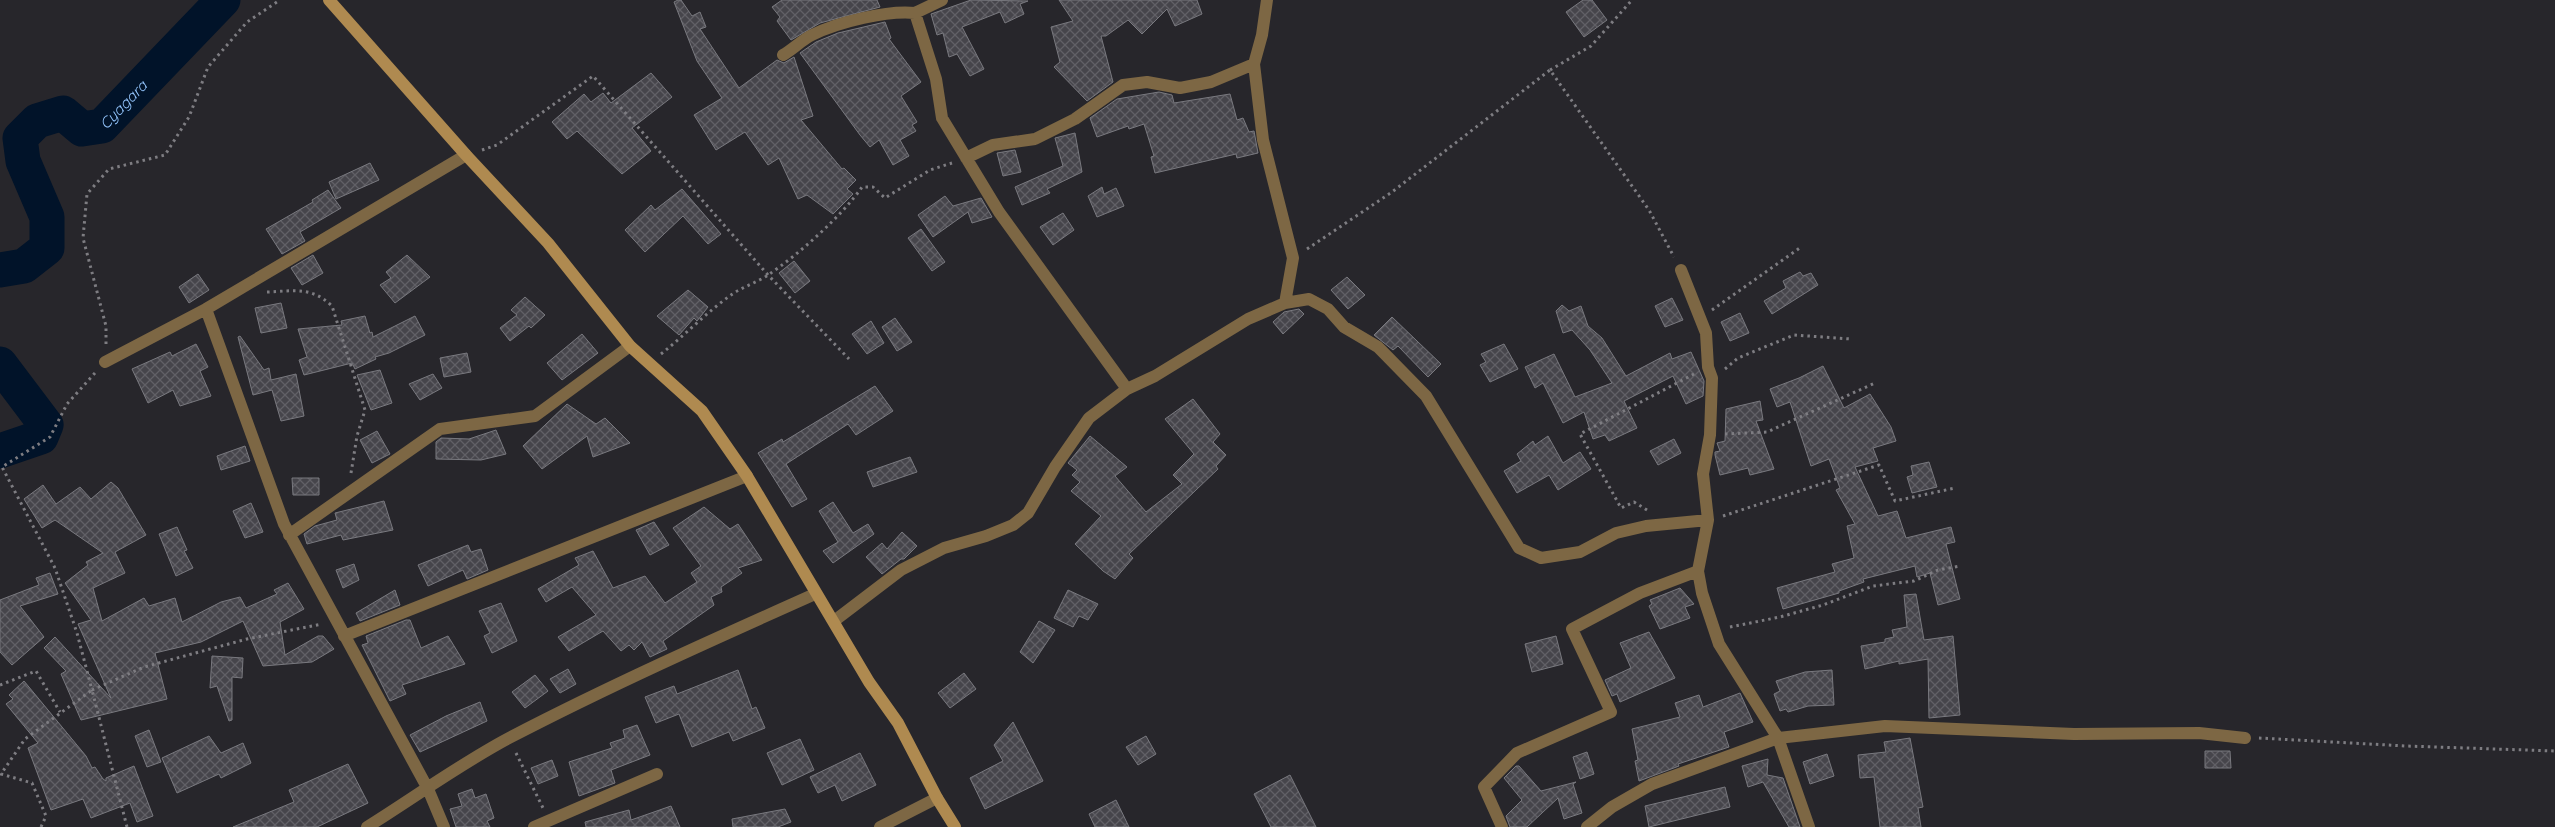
<svg xmlns="http://www.w3.org/2000/svg" width="2555" height="827" viewBox="0 0 2555 827" font-family="Quicksand,sans-serif">
  <style>
    .lines { fill: none; stroke-linecap: round; stroke-linejoin: round }
    .river { stroke: #011329; stroke-width: 35 }
    .building { fill: url(#building-cross-hatch); stroke: #79797f }
    .path { stroke: #7e7d82; stroke-width: 3; stroke-dasharray: 2.5 4; stroke-linecap: butt }
    .minor { stroke: #7d6744; stroke-width: 12 }
    .secondary { stroke: #af8a50; stroke-width: 12 }
    .labels { text-anchor: middle; dominant-baseline: central; stroke-width: 5; stroke-linejoin: round; paint-order: stroke }
    .water-label { font-size: 15px; font-style: italic; fill: #94c6fe; stroke: #1d1d22 }
  </style>
  <defs>
    <pattern id="building-cross-hatch" width="8" height="8" patternUnits="userSpaceOnUse" patternTransform="scale(1.25)"><rect width="8" height="8" fill="#46454b"/><path d="M0 0l8 8M0 8l8-8" fill="none" stroke="#616066"/></pattern>
  </defs>
  <rect width="100%" height="100%" fill="#27262b"/>
  <g class="lines">
    <!-- river -->
    <g class="river">
      <path id="s1" d="M 0,270 L 24,266 L 47,248 L 47,217 L 23,161 L 20,138 L 37,121 L 63,113 L 82,129 L 102,126 L 223,0"/>
      <path d="M 0,364 L 46,425 L 41,437 L 0,451"/>
    </g>
  </g>
  <!-- building -->
  <path class="building" d="M 678,0 L 681,0 L 692,16 L 700,12 L 706,27 L 700,29 L 739,88 L 777,60 L 784,63 L 794,57 L 813,116 L 801,120 L 842,169 L 844,168 L 856,180 L 847,189 L 853,194 L 833,214 L 807,195 L 798,199 L 779,158 L 768,165 L 745,132 L 716,150 L 694,115 L 722,98 L 697,61 L 674,2 Z
    M 782,0 L 877,0 L 880,7 L 820,23 L 791,40 L 777,21 L 780,17 L 772,7 Z
    M 971,0 L 1028,1 L 1020,4 L 1024,14 L 1005,23 L 1000,12 L 962,27 L 984,69 L 970,76 L 957,54 L 949,57 L 943,33 L 937,35 L 931,14 Z
    M 1059,0 L 1197,0 L 1202,14 L 1175,26 L 1167,9 L 1142,34 L 1128,20 L 1106,36 L 1101,36 L 1113,82 L 1087,101 L 1054,67 L 1060,62 L 1051,27 L 1073,21 Z
    M 1583,0 L 1592,0 L 1607,20 L 1584,37 L 1566,12 Z
    M 885,22 L 891,38 L 889,39 L 921,82 L 901,96 L 917,122 L 912,125 L 916,131 L 900,140 L 909,156 L 893,165 L 879,140 L 870,147 L 860,135 L 800,53 L 816,42 L 838,33 Z
    M 651,73 L 672,97 L 632,128 L 651,151 L 622,174 L 577,131 L 567,139 L 552,122 L 584,94 L 591,102 L 603,93 L 611,103 Z
    M 1159,92 L 1172,95 L 1174,103 L 1230,94 L 1237,120 L 1243,118 L 1249,132 L 1254,131 L 1258,153 L 1237,158 L 1236,154 L 1155,173 L 1151,157 L 1154,156 L 1144,124 L 1129,129 L 1128,126 L 1097,137 L 1090,118 L 1117,99 Z
    M 1075,133 L 1082,172 L 1047,189 L 1050,193 L 1022,205 L 1015,187 L 1063,166 L 1055,138 Z
    M 1015,150 L 1021,172 L 1003,176 L 997,153 Z
    M 370,163 L 379,180 L 336,199 L 329,182 Z
    M 1102,187 L 1104,194 L 1116,188 L 1124,206 L 1097,217 L 1088,196 Z
    M 682,189 L 721,234 L 708,244 L 683,216 L 645,252 L 625,230 L 651,205 L 655,210 Z
    M 328,190 L 341,208 L 300,232 L 305,241 L 282,254 L 266,229 L 313,202 L 312,200 Z
    M 945,196 L 953,206 L 981,198 L 992,217 L 972,223 L 968,212 L 933,237 L 918,215 Z
    M 1063,213 L 1074,230 L 1053,245 L 1040,227 Z
    M 921,229 L 945,262 L 932,271 L 908,238 Z
    M 313,255 L 323,273 L 302,285 L 291,268 Z
    M 407,255 L 430,277 L 395,303 L 380,285 L 391,278 L 386,272 Z
    M 794,261 L 810,281 L 795,293 L 779,273 Z
    M 1800,272 L 1803,276 L 1811,273 L 1818,285 L 1772,314 L 1764,301 L 1786,288 L 1783,281 Z
    M 198,274 L 209,290 L 189,303 L 179,287 Z
    M 1347,277 L 1365,295 L 1348,309 L 1331,290 Z
    M 688,290 L 708,307 L 697,321 L 694,318 L 679,335 L 657,316 Z
    M 525,297 L 545,315 L 531,328 L 529,326 L 510,341 L 500,328 L 517,315 L 511,310 Z
    M 1672,298 L 1683,320 L 1665,327 L 1655,306 Z
    M 281,303 L 287,328 L 261,333 L 255,308 Z
    M 1562,305 L 1569,311 L 1581,306 L 1588,326 L 1602,338 L 1626,376 L 1670,353 L 1672,359 L 1691,352 L 1704,381 L 1703,396 L 1686,404 L 1673,376 L 1624,401 L 1637,428 L 1609,441 L 1605,435 L 1593,439 L 1584,412 L 1563,423 L 1543,383 L 1535,388 L 1525,367 L 1554,354 L 1575,397 L 1612,383 L 1590,350 L 1572,330 L 1563,333 L 1556,311 Z
    M 1299,309 L 1304,314 L 1283,334 L 1273,322 L 1284,312 Z
    M 1740,313 L 1749,333 L 1730,341 L 1721,322 Z
    M 365,316 L 370,333 L 372,332 L 373,337 L 415,316 L 425,335 L 389,353 L 375,357 L 376,359 L 355,369 L 352,363 L 304,375 L 299,360 L 307,357 L 298,329 L 342,325 L 341,321 Z
    M 1392,317 L 1441,364 L 1428,377 L 1398,346 L 1393,350 L 1374,335 Z
    M 895,318 L 912,342 L 897,351 L 882,327 Z
    M 871,321 L 884,343 L 867,354 L 852,334 Z
    M 582,334 L 598,353 L 562,380 L 547,363 Z
    M 240,336 L 264,370 L 269,368 L 271,380 L 296,374 L 304,416 L 281,421 L 272,390 L 253,395 L 238,337 Z
    M 196,344 L 208,367 L 200,371 L 211,396 L 180,406 L 173,390 L 148,403 L 132,369 L 170,352 L 172,356 Z
    M 1504,344 L 1518,369 L 1490,382 L 1480,365 L 1486,362 L 1481,354 Z
    M 467,353 L 471,372 L 444,377 L 440,358 Z
    M 1823,366 L 1844,408 L 1870,394 L 1891,427 L 1896,441 L 1873,448 L 1878,461 L 1855,467 L 1878,516 L 1897,511 L 1906,538 L 1951,527 L 1955,542 L 1946,544 L 1960,599 L 1938,605 L 1930,573 L 1917,577 L 1915,566 L 1863,579 L 1864,582 L 1839,591 L 1839,593 L 1783,609 L 1777,588 L 1835,572 L 1832,564 L 1854,558 L 1847,526 L 1855,524 L 1836,490 L 1840,488 L 1829,459 L 1811,466 L 1790,402 L 1777,407 L 1770,389 L 1799,378 Z
    M 380,370 L 392,403 L 371,410 L 357,375 Z
    M 433,374 L 442,388 L 420,400 L 409,384 Z
    M 875,386 L 893,411 L 856,435 L 848,424 L 786,464 L 807,499 L 792,507 L 758,453 L 782,439 L 783,442 Z
    M 1193,399 L 1220,434 L 1213,442 L 1226,455 L 1216,466 L 1218,469 L 1129,554 L 1133,558 L 1115,579 L 1103,571 L 1075,544 L 1101,516 L 1071,491 L 1080,482 L 1072,475 L 1077,470 L 1068,463 L 1090,436 L 1127,467 L 1115,476 L 1146,512 L 1182,484 L 1173,475 L 1194,454 L 1165,419 Z
    M 1760,401 L 1763,420 L 1756,421 L 1774,469 L 1750,475 L 1748,468 L 1720,475 L 1715,455 L 1715,452 L 1720,451 L 1717,443 L 1725,441 L 1726,409 Z
    M 567,404 L 596,424 L 605,418 L 630,443 L 593,457 L 587,436 L 542,469 L 523,446 Z
    M 496,430 L 506,454 L 481,460 L 436,459 L 436,442 L 441,438 L 469,439 Z
    M 377,431 L 390,454 L 372,463 L 360,440 Z
    M 1548,436 L 1563,463 L 1580,452 L 1591,469 L 1558,490 L 1549,475 L 1517,493 L 1504,471 L 1521,461 L 1517,454 L 1533,441 L 1535,445 Z
    M 1674,439 L 1681,453 L 1658,465 L 1650,451 Z
    M 245,446 L 250,461 L 221,470 L 217,456 Z
    M 910,457 L 917,472 L 873,487 L 867,472 Z
    M 1929,462 L 1937,487 L 1912,493 L 1907,477 L 1913,475 L 1911,466 Z
    M 292,478 L 319,478 L 319,495 L 293,495 Z
    M 111,482 L 118,488 L 146,535 L 115,552 L 125,573 L 93,588 L 102,621 L 144,598 L 149,606 L 175,598 L 182,622 L 221,602 L 240,597 L 246,608 L 277,594 L 274,590 L 288,583 L 304,609 L 280,622 L 285,655 L 318,636 L 323,636 L 334,649 L 312,662 L 263,666 L 243,621 L 201,642 L 155,653 L 167,699 L 81,720 L 61,674 L 66,671 L 44,648 L 55,637 L 111,698 L 78,624 L 91,620 L 65,583 L 88,565 L 86,562 L 103,553 L 55,520 L 42,528 L 24,499 L 43,485 L 56,504 L 80,487 L 91,499 Z
    M 384,501 L 393,530 L 343,540 L 341,535 L 307,544 L 304,534 L 315,526 L 337,520 L 335,513 Z
    M 833,502 L 853,533 L 868,524 L 874,534 L 833,563 L 823,551 L 838,542 L 819,511 Z
    M 251,503 L 263,532 L 245,538 L 233,511 Z
    M 704,507 L 730,529 L 738,524 L 762,560 L 738,568 L 742,573 L 721,587 L 722,592 L 711,597 L 714,605 L 663,641 L 667,649 L 650,657 L 642,642 L 634,650 L 629,645 L 621,651 L 603,631 L 569,651 L 558,637 L 596,615 L 572,587 L 546,602 L 538,589 L 579,565 L 575,558 L 593,551 L 613,588 L 645,576 L 665,603 L 697,582 L 691,573 L 701,566 L 673,528 Z
    M 654,522 L 669,545 L 650,555 L 636,530 Z
    M 177,527 L 187,550 L 184,551 L 193,568 L 176,576 L 159,534 Z
    M 902,532 L 917,546 L 904,559 L 901,559 L 882,574 L 866,557 L 882,543 L 887,549 Z
    M 468,545 L 471,552 L 481,549 L 488,570 L 467,579 L 463,570 L 428,586 L 418,565 Z
    M 354,564 L 359,580 L 343,588 L 336,570 Z
    M 50,573 L 58,594 L 20,606 L 44,637 L 12,665 L 0,652 L 0,600 L 39,585 L 36,578 Z
    M 1680,588 L 1694,604 L 1685,607 L 1690,618 L 1660,629 L 1649,606 L 1652,604 L 1650,600 Z
    M 395,590 L 400,605 L 360,621 L 356,613 Z
    M 1068,590 L 1098,604 L 1088,620 L 1079,616 L 1073,627 L 1054,618 Z
    M 1916,594 L 1924,640 L 1953,636 L 1960,715 L 1929,718 L 1928,659 L 1899,664 L 1899,661 L 1865,669 L 1861,646 L 1885,642 L 1885,639 L 1894,637 L 1892,630 L 1907,627 L 1904,595 Z
    M 501,603 L 517,641 L 492,653 L 484,636 L 490,633 L 479,611 Z
    M 406,620 L 410,620 L 421,648 L 448,636 L 465,664 L 402,685 L 406,694 L 390,701 L 362,645 L 368,643 L 366,636 Z
    M 1039,621 L 1055,630 L 1033,663 L 1020,652 Z
    M 1649,632 L 1675,678 L 1620,702 L 1617,694 L 1612,696 L 1605,680 L 1631,668 L 1620,643 Z
    M 1556,636 L 1563,664 L 1532,672 L 1525,644 Z
    M 212,656 L 243,658 L 242,678 L 232,677 L 232,720 L 229,721 L 217,686 L 210,688 Z
    M 568,669 L 576,684 L 560,693 L 550,679 Z
    M 738,670 L 752,709 L 756,707 L 765,728 L 733,741 L 729,732 L 692,747 L 679,714 L 656,723 L 645,697 L 674,686 L 677,694 Z
    M 1832,670 L 1834,705 L 1808,706 L 1788,712 L 1786,709 L 1780,711 L 1774,694 L 1780,691 L 1776,681 L 1805,672 Z
    M 964,673 L 976,689 L 950,708 L 938,693 Z
    M 535,675 L 548,691 L 525,708 L 512,692 Z
    M 24,681 L 86,756 L 92,768 L 95,767 L 103,779 L 106,781 L 106,778 L 134,766 L 153,816 L 137,822 L 130,803 L 91,818 L 83,799 L 51,810 L 28,748 L 38,743 L 6,704 L 13,699 L 9,695 Z
    M 1740,693 L 1753,722 L 1724,732 L 1729,747 L 1678,764 L 1679,766 L 1639,781 L 1635,761 L 1638,760 L 1632,729 L 1680,717 L 1675,703 L 1699,695 L 1703,707 Z
    M 480,702 L 487,721 L 420,752 L 410,735 L 446,716 Z
    M 1013,722 L 1043,781 L 985,809 L 970,778 L 1003,761 L 994,745 Z
    M 637,725 L 650,755 L 611,770 L 615,783 L 579,796 L 569,762 L 612,748 L 610,743 L 625,738 L 623,730 Z
    M 149,730 L 161,762 L 147,767 L 135,736 Z
    M 209,736 L 221,753 L 243,743 L 251,763 L 221,778 L 219,774 L 177,793 L 162,758 Z
    M 1146,736 L 1156,754 L 1138,765 L 1126,747 Z
    M 1910,738 L 1923,807 L 1918,808 L 1921,827 L 1880,827 L 1874,777 L 1860,778 L 1858,755 L 1886,752 L 1884,742 Z
    M 800,739 L 814,770 L 782,785 L 767,753 Z
    M 2205,751 L 2230,751 L 2231,768 L 2205,768 Z
    M 1587,752 L 1594,774 L 1580,779 L 1573,757 Z
    M 860,753 L 876,785 L 842,801 L 835,785 L 818,793 L 810,777 Z
    M 1827,754 L 1834,776 L 1810,784 L 1803,762 Z
    M 1768,759 L 1767,775 L 1783,778 L 1800,827 L 1789,827 L 1763,782 L 1748,787 L 1742,766 Z
    M 552,760 L 558,776 L 538,784 L 531,768 Z
    M 348,764 L 368,803 L 317,827 L 233,827 L 294,802 L 289,790 Z
    M 1516,766 L 1519,766 L 1541,791 L 1576,782 L 1573,784 L 1582,813 L 1564,819 L 1558,798 L 1527,827 L 1510,827 L 1506,816 L 1522,800 L 1504,778 Z
    M 1290,775 L 1316,827 L 1271,827 L 1254,794 Z
    M 1725,787 L 1730,807 L 1649,827 L 1645,806 Z
    M 472,789 L 475,798 L 486,794 L 494,818 L 487,821 L 490,827 L 456,827 L 450,809 L 462,806 L 458,794 Z
    M 1116,800 L 1129,827 L 1095,827 L 1089,814 Z
    M 671,806 L 680,827 L 586,827 L 585,822 L 629,810 L 631,820 Z
    M 785,809 L 791,822 L 778,827 L 733,827 L 732,819 Z"/>
  <g class="lines">
    <!-- path -->
    <path class="path" d="M 1550,70 L 1591,46 L 1632,0
      M 482,150 L 497,145 L 593,76 L 768,275 L 849,359
      M 1307,249 L 1392,192 L 1550,70 L 1649,210 L 1674,257
      M 267,292 C 294,291 311,286 332,306 L 365,410 L 357,436 L 351,473
      M 1712,310 L 1801,247
      M 106,344 L 106,326 L 83,238 L 87,194 L 109,169 L 165,155 L 189,117 L 208,67 L 247,22 L 280,0
      M 661,354 C 685,335 707,312 731,295 C 742,287 756,283 768,275 C 798,255 842,216 862,187 L 873,187 L 885,198 L 930,170 L 952,163
      M 1725,369 L 1738,358 L 1794,335 L 1851,339
      M 95,373 L 67,404 L 50,437 L 2,467 L 55,568 L 77,633 L 92,690 L 144,667 L 247,639 L 322,624
      M 1725,434 L 1767,432 L 1875,383
      M 1647,510 L 1634,502 L 1621,508 L 1580,434 L 1694,374
      M 1723,516 L 1879,465 L 1895,501 L 1955,488
      M 1730,627 L 1780,617 L 1823,605 L 1873,586 L 1914,581 L 1938,570 L 1960,566
      M 0,685 L 36,671 L 60,712
      M 2259,738 L 2406,746 L 2555,751
      M 516,753 L 543,808
      M 41,827 L 46,816 L 32,783 L 1,774 L 25,739 L 92,690 L 127,827"/>
    <!-- minor -->
    <path class="minor" d="M 942,0 L 915,13 L 936,79 L 942,118 L 999,212 L 1127,389
      M 783,55 C 793,49 802,40 812,35 C 838,22 888,10 915,13
      M 1254,64 L 1263,140 L 1293,258 L 1285,303
      M 966,158 L 993,145 L 1035,139 L 1075,119 L 1123,85 L 1147,82 L 1180,88 L 1211,82 L 1254,64 L 1262,35 L 1267,0
      M 1681,270 L 1706,333 L 1708,367 L 1712,378 L 1710,435 L 1703,474 L 1708,520 L 1698,571 L 1702,593 L 1719,644 L 1778,738 L 1809,827
      M 206,309 L 284,524 L 428,789 L 444,827
      M 105,362 L 206,309 L 466,155
      M 289,535 L 440,429 L 535,416 L 630,346
      M 834,621 L 901,570 L 944,548 L 986,536 L 1013,525 L 1028,513 L 1055,467 L 1089,418 L 1127,389 L 1155,376 L 1248,319 L 1285,303 L 1309,299 L 1328,309 L 1344,327 L 1378,347 L 1426,396 L 1519,548 L 1541,558 L 1580,552 L 1616,533 L 1646,526 L 1708,520
      M 344,636 L 747,476
      M 367,827 C 415,797 460,764 509,738 C 609,686 712,640 815,594
      M 534,827 L 657,774
      M 880,827 L 937,798
      M 1502,827 L 1484,787 L 1517,753 L 1611,712 L 1572,629 L 1640,593 L 1698,571
      M 1587,827 L 1612,807 L 1652,784 L 1778,738 L 1885,726 L 2074,734 L 2199,733 L 2245,738"/>
    <!-- secondary -->
    <path class="secondary" d="M 329,0 L 466,155 L 548,243 L 630,346 L 702,411 L 747,476 L 869,682 L 898,723 L 937,798 L 955,827"/>
  </g>
  <g class="labels">
    <!-- water labels -->
    <g class="water-label">
      <text stroke="none"><textPath href="#s1" startOffset="295">Cyagara</textPath></text>
    </g>
  </g>
</svg>
